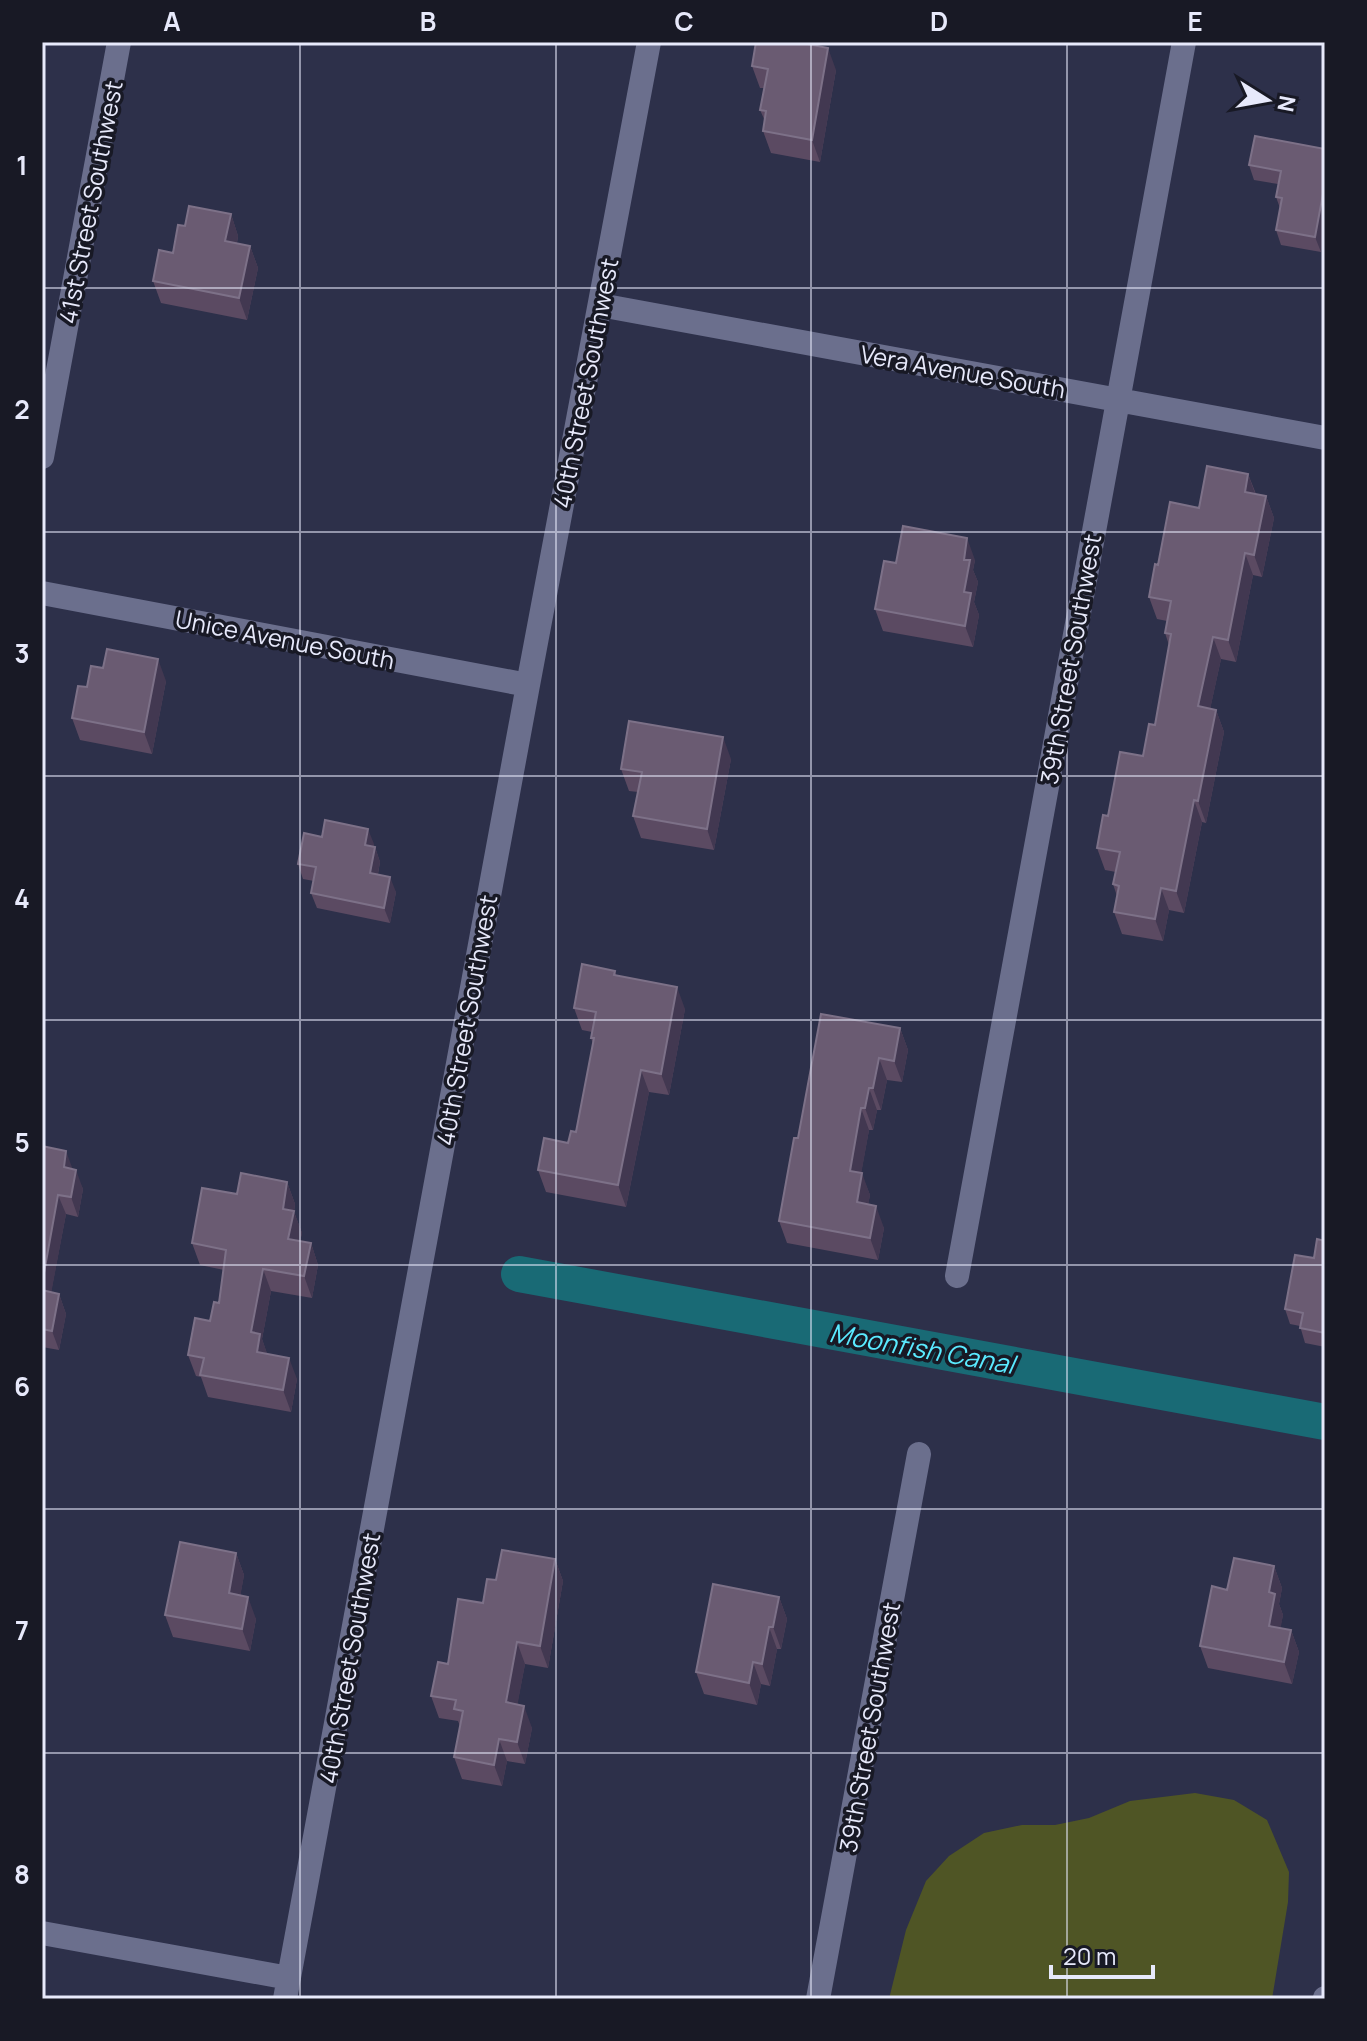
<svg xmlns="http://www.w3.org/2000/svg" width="1367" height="2041" viewBox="0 0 1367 2041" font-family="Manrope,sans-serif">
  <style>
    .green { fill: #4f5525 }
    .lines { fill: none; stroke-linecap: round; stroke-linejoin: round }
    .canal { stroke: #196a75; stroke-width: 36 }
    .street { stroke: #6b6f8d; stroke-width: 24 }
    .wall { fill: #5b4a62 }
    .shaded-wall { fill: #423851 }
    .building { fill: #6a5b72; stroke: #7d7188; stroke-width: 2 }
    .grid { fill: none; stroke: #e7e9fb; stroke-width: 2; stroke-opacity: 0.55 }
    .labels { text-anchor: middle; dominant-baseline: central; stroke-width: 7; stroke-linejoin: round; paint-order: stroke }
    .street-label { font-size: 24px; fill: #e7e9fb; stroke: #181925 }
    .water-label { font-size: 26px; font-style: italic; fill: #5aeaff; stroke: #181925 }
    .neatline { fill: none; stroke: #e7e9fb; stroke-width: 3 }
    .grid-label { font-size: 26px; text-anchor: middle; font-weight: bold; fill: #e7e9fb }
  </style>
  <rect width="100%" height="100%" fill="#2d304a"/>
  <!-- green -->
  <path class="green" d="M 1195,1793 L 1234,1800 L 1267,1820 L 1289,1872 L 1288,1902 L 1272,1999 L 889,1999 L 906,1930 L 926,1881 L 949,1856 L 984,1833 L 1022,1825 L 1055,1825 L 1089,1818 L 1130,1801 Z"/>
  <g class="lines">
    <!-- canal -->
    <path class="canal" d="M 519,1274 L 1325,1422"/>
    <!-- street -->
    <path class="street" d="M 600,305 L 1325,438
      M 42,457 L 119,42
      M 42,593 L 528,685
      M 957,1276 L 1184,42
      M 42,1933 L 289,1978
      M 285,1999 L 528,685 L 649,42
      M 818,1999 L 919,1454
      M 1325,1999 L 1325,1998"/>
  </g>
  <!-- wall -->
  <path class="wall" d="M 752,66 L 836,70 L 820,162 L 771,153 L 763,131 L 765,121 L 760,110 L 764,88 L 760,88 Z
    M 1325,149 L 1321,252 L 1281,245 L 1276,230 L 1280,208 L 1276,197 L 1278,184 L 1254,180 L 1249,165 Z
    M 231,214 L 238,236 L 237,243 L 250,246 L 258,268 L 247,320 L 161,303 L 153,281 L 173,253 L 185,226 Z
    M 1248,474 L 1256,494 L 1266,496 L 1274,518 L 1262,577 L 1253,575 L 1236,662 L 1221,659 L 1210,709 L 1216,710 L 1224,732 L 1206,823 L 1202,822 L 1184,913 L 1169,910 L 1163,941 L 1122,934 L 1114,912 L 1117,896 L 1113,884 L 1116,872 L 1105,870 L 1097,848 L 1108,816 L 1143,756 L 1155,725 L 1169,645 L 1165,633 L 1167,621 L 1157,619 L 1149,597 L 1158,565 L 1199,508 Z
    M 975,560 L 973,570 L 978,582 L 974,602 L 979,615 L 973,647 L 883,631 L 875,609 L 896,563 Z
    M 103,668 L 166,681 L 152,754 L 80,740 L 72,718 L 87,687 Z
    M 731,759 L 714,850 L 641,838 L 633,816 L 638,792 L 629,791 L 621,769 Z
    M 322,837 L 374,844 L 373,847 L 375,847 L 380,862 L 378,874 L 396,892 L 390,923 L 317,908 L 311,893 L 314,881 L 303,879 L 298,864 Z
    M 615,971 L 616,975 L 685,1009 L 669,1095 L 649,1092 L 626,1207 L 546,1192 L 538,1170 L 568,1143 L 576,1132 L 593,1044 L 591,1038 L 592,1032 L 582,1030 L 574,1008 Z
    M 900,1028 L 908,1050 L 902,1082 L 887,1080 L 881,1110 L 877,1110 L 873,1130 L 869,1130 L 861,1173 L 870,1195 L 868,1204 L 884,1228 L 878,1260 L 787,1243 L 779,1221 L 798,1138 Z
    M 42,1146 L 73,1169 L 83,1189 L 78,1217 L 66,1214 L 51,1292 L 59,1294 L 66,1314 L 59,1350 L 42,1347 Z
    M 287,1182 L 295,1204 L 294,1212 L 302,1233 L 300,1241 L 311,1243 L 318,1265 L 312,1298 L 271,1291 L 262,1339 L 267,1354 L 297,1379 L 291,1412 L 208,1397 L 201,1377 L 196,1376 L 188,1355 L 210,1321 L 219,1303 L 224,1270 L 200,1265 L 192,1243 L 237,1194 Z
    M 1325,1241 L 1325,1347 L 1305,1343 L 1300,1326 L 1290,1324 L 1285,1309 L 1314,1258 Z
    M 236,1553 L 244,1575 L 240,1596 L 256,1619 L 250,1651 L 173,1637 L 165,1615 Z
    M 555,1559 L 563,1581 L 548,1668 L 525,1664 L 517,1705 L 532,1728 L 525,1764 L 507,1761 L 502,1786 L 462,1779 L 454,1757 L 460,1726 L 458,1721 L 439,1718 L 431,1696 L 496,1580 Z
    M 1274,1566 L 1282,1588 L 1279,1604 L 1283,1615 L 1280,1628 L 1291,1630 L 1299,1652 L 1292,1684 L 1208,1668 L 1200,1646 L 1227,1590 Z
    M 779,1597 L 787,1619 L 781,1649 L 777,1649 L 770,1686 L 761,1684 L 757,1705 L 704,1694 L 696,1672 Z"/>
  <!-- shaded-wall -->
  <path class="shaded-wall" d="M 828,48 L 836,70 L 820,162 L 812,140 Z
    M 1325,183 L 1325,228 L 1321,252 L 1315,237 Z
    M 231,214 L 238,236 L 233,263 L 225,241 Z
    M 250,246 L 258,268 L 247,320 L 239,298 Z
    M 1248,474 L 1256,496 L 1245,492 Z
    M 1266,496 L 1274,518 L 1262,577 L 1254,555 Z
    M 967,538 L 975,560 L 973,570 L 978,582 L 974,602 L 979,615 L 973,647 L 965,626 L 964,560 Z
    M 1245,553 L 1253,575 L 1236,662 L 1228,640 Z
    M 1213,637 L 1221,659 L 1206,728 L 1198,706 Z
    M 158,659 L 166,681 L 152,754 L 144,732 Z
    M 1216,710 L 1224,732 L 1206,823 L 1198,801 Z
    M 723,737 L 731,759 L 714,850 L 707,829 Z
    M 1194,800 L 1202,822 L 1184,913 L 1176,891 Z
    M 368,829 L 374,844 L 371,860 L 365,845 Z
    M 375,847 L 380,862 L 375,888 L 370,873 Z
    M 390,877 L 396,892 L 390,923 L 384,908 Z
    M 1161,888 L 1169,910 L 1163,941 L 1155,919 Z
    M 677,987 L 685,1009 L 669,1095 L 661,1074 Z
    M 900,1028 L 908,1050 L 902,1082 L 894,1061 Z
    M 879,1058 L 887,1080 L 881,1110 L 873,1088 Z
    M 641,1070 L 649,1092 L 626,1207 L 618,1185 Z
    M 869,1088 L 877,1110 L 873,1130 L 865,1108 Z
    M 861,1108 L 869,1130 L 858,1192 L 850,1171 Z
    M 66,1151 L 73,1170 L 64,1167 Z
    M 76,1170 L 83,1189 L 78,1217 L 71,1197 Z
    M 862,1173 L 870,1195 L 865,1224 L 857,1202 Z
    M 287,1182 L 295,1204 L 294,1212 L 302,1233 L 296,1261 L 288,1239 L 283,1209 Z
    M 58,1195 L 66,1214 L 48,1310 L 42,1293 L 42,1284 Z
    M 876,1206 L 884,1228 L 878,1260 L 870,1238 Z
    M 311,1243 L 318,1265 L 312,1298 L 304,1276 Z
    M 263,1269 L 271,1291 L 262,1339 L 268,1356 L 265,1374 L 251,1332 Z
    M 59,1294 L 66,1314 L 59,1350 L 52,1331 Z
    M 289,1358 L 297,1379 L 291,1412 L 283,1390 Z
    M 236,1553 L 244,1575 L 237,1615 L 229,1593 Z
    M 555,1559 L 563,1581 L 548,1668 L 540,1646 Z
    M 1274,1566 L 1282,1588 L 1279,1604 L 1283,1615 L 1277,1648 L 1269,1626 L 1269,1592 Z
    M 248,1597 L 256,1619 L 250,1651 L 242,1629 Z
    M 779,1597 L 787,1619 L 781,1649 L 773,1627 Z
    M 769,1627 L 777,1649 L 770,1686 L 762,1664 Z
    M 1291,1630 L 1299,1652 L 1292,1684 L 1284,1662 Z
    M 517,1642 L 525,1664 L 514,1724 L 506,1702 Z
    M 753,1662 L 761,1684 L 757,1705 L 749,1683 Z
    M 524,1706 L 532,1728 L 525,1764 L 517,1742 Z
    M 499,1739 L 507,1761 L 502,1786 L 494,1765 Z"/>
  <!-- building -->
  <path class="building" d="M 756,42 L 797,42 L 828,48 L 812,140 L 763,131 L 766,111 L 760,110 L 768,69 L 752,66 Z
    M 1255,136 L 1325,149 L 1325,183 L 1315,237 L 1276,230 L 1282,198 L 1276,197 L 1281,171 L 1249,165 Z
    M 189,206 L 231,214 L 225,241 L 250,246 L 239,298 L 153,281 L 159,250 L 173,253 L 178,225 L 185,226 Z
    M 1207,466 L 1248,474 L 1245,492 L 1266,496 L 1254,555 L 1245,553 L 1228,640 L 1213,637 L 1198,706 L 1216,710 L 1198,801 L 1194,800 L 1176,891 L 1161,888 L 1155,919 L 1114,912 L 1119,886 L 1113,884 L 1120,852 L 1097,848 L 1103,815 L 1108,816 L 1120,752 L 1143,756 L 1149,724 L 1155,725 L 1171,634 L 1165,633 L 1171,601 L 1149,597 L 1155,564 L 1158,565 L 1170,502 L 1199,508 Z
    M 903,526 L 967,538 L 964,560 L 970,560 L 964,592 L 971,593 L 965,626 L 875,609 L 884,561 L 896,563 Z
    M 107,649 L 158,659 L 144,732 L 72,718 L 78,686 L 87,687 L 91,666 L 103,668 Z
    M 629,721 L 723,737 L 707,829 L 633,816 L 642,772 L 621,769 Z
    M 325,820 L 368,829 L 365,845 L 375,847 L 370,873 L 390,877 L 384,908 L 311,893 L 316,867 L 298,864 L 304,833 L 322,837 Z
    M 582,964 L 615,971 L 614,975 L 677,987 L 661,1074 L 641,1070 L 618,1185 L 538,1170 L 544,1138 L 568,1143 L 571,1131 L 576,1132 L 594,1038 L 591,1038 L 596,1012 L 574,1008 Z
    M 821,1014 L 900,1028 L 894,1061 L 879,1058 L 873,1088 L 869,1088 L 865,1108 L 861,1108 L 850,1171 L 862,1173 L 857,1202 L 876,1206 L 870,1238 L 779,1221 L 794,1138 L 798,1138 Z
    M 42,1146 L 66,1151 L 64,1167 L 76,1170 L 71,1197 L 58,1195 L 42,1284 Z
    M 241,1173 L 287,1182 L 283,1209 L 294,1211 L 288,1239 L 311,1243 L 304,1276 L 263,1269 L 251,1332 L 260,1334 L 257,1352 L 289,1358 L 283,1390 L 200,1375 L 204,1358 L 188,1355 L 195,1318 L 210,1321 L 214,1302 L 219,1303 L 226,1250 L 192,1243 L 202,1188 L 237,1194 Z
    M 1317,1239 L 1325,1241 L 1325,1333 L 1300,1328 L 1303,1313 L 1285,1309 L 1295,1255 L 1314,1258 Z
    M 42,1290 L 59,1294 L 52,1331 L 42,1329 Z
    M 180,1542 L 236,1553 L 229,1593 L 248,1597 L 242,1629 L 165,1615 Z
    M 502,1550 L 555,1559 L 540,1646 L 517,1642 L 506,1702 L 524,1706 L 517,1742 L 499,1739 L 494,1765 L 454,1757 L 463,1711 L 454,1709 L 456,1700 L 431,1696 L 438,1662 L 448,1664 L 458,1599 L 483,1603 L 487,1579 L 496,1580 Z
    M 1234,1558 L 1274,1566 L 1269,1592 L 1275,1594 L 1269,1626 L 1291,1630 L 1284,1662 L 1200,1646 L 1212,1586 L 1227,1590 Z
    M 713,1584 L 779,1597 L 773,1627 L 769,1627 L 762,1664 L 753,1662 L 749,1683 L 696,1672 Z"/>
  <!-- grid -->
  <path class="grid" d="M 300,42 L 300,1999M 556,42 L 556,1999M 811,42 L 811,1999M 1067,42 L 1067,1999M 42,288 L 1325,288M 42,532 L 1325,532M 42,776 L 1325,776M 42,1020 L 1325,1020M 42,1265 L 1325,1265M 42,1509 L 1325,1509M 42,1753 L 1325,1753"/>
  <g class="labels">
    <!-- street labels -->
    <g class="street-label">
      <text transform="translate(90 202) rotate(-79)">41st Street Southwest</text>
      <text transform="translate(963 371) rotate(10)">Vera Avenue South</text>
      <text transform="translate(585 383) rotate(-79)">40th Street Southwest</text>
      <text transform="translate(285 639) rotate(11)">Unice Avenue South</text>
      <text transform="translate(1070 659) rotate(-80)">39th Street Southwest</text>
      <text transform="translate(466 1020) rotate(-80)">40th Street Southwest</text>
      <text transform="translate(349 1658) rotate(-80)">40th Street Southwest</text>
      <text transform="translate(869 1727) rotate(-80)">39th Street Southwest</text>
    </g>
    <!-- water labels -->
    <g class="water-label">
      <text transform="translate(922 1348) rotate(10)">Moonfish Canal</text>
    </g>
  </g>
  <!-- border -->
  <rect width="1367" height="2041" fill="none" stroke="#181925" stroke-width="88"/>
  <!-- north arrow -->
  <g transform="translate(1267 100) rotate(101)" stroke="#181925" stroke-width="6" paint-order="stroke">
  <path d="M0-6L14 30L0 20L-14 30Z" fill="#e7e9fb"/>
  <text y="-12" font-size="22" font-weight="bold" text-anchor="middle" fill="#e7e9fb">N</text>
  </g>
  <!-- scale -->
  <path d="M1051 1965v12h102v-12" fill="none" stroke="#e7e9fb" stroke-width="4"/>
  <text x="1063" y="1965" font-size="24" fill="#e7e9fb" stroke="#181925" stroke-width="6" paint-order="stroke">20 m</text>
  <rect x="44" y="44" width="1279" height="1953" class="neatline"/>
  <g class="grid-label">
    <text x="172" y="31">A</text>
    <text x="428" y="31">B</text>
    <text x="684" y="31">C</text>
    <text x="939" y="31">D</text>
    <text x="1195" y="31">E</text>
    <text x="22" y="175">1</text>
    <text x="22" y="419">2</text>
    <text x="22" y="663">3</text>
    <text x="22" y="908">4</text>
    <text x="22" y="1152">5</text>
    <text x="22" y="1396">6</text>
    <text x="22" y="1640">7</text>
    <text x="22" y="1884">8</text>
  </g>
</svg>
